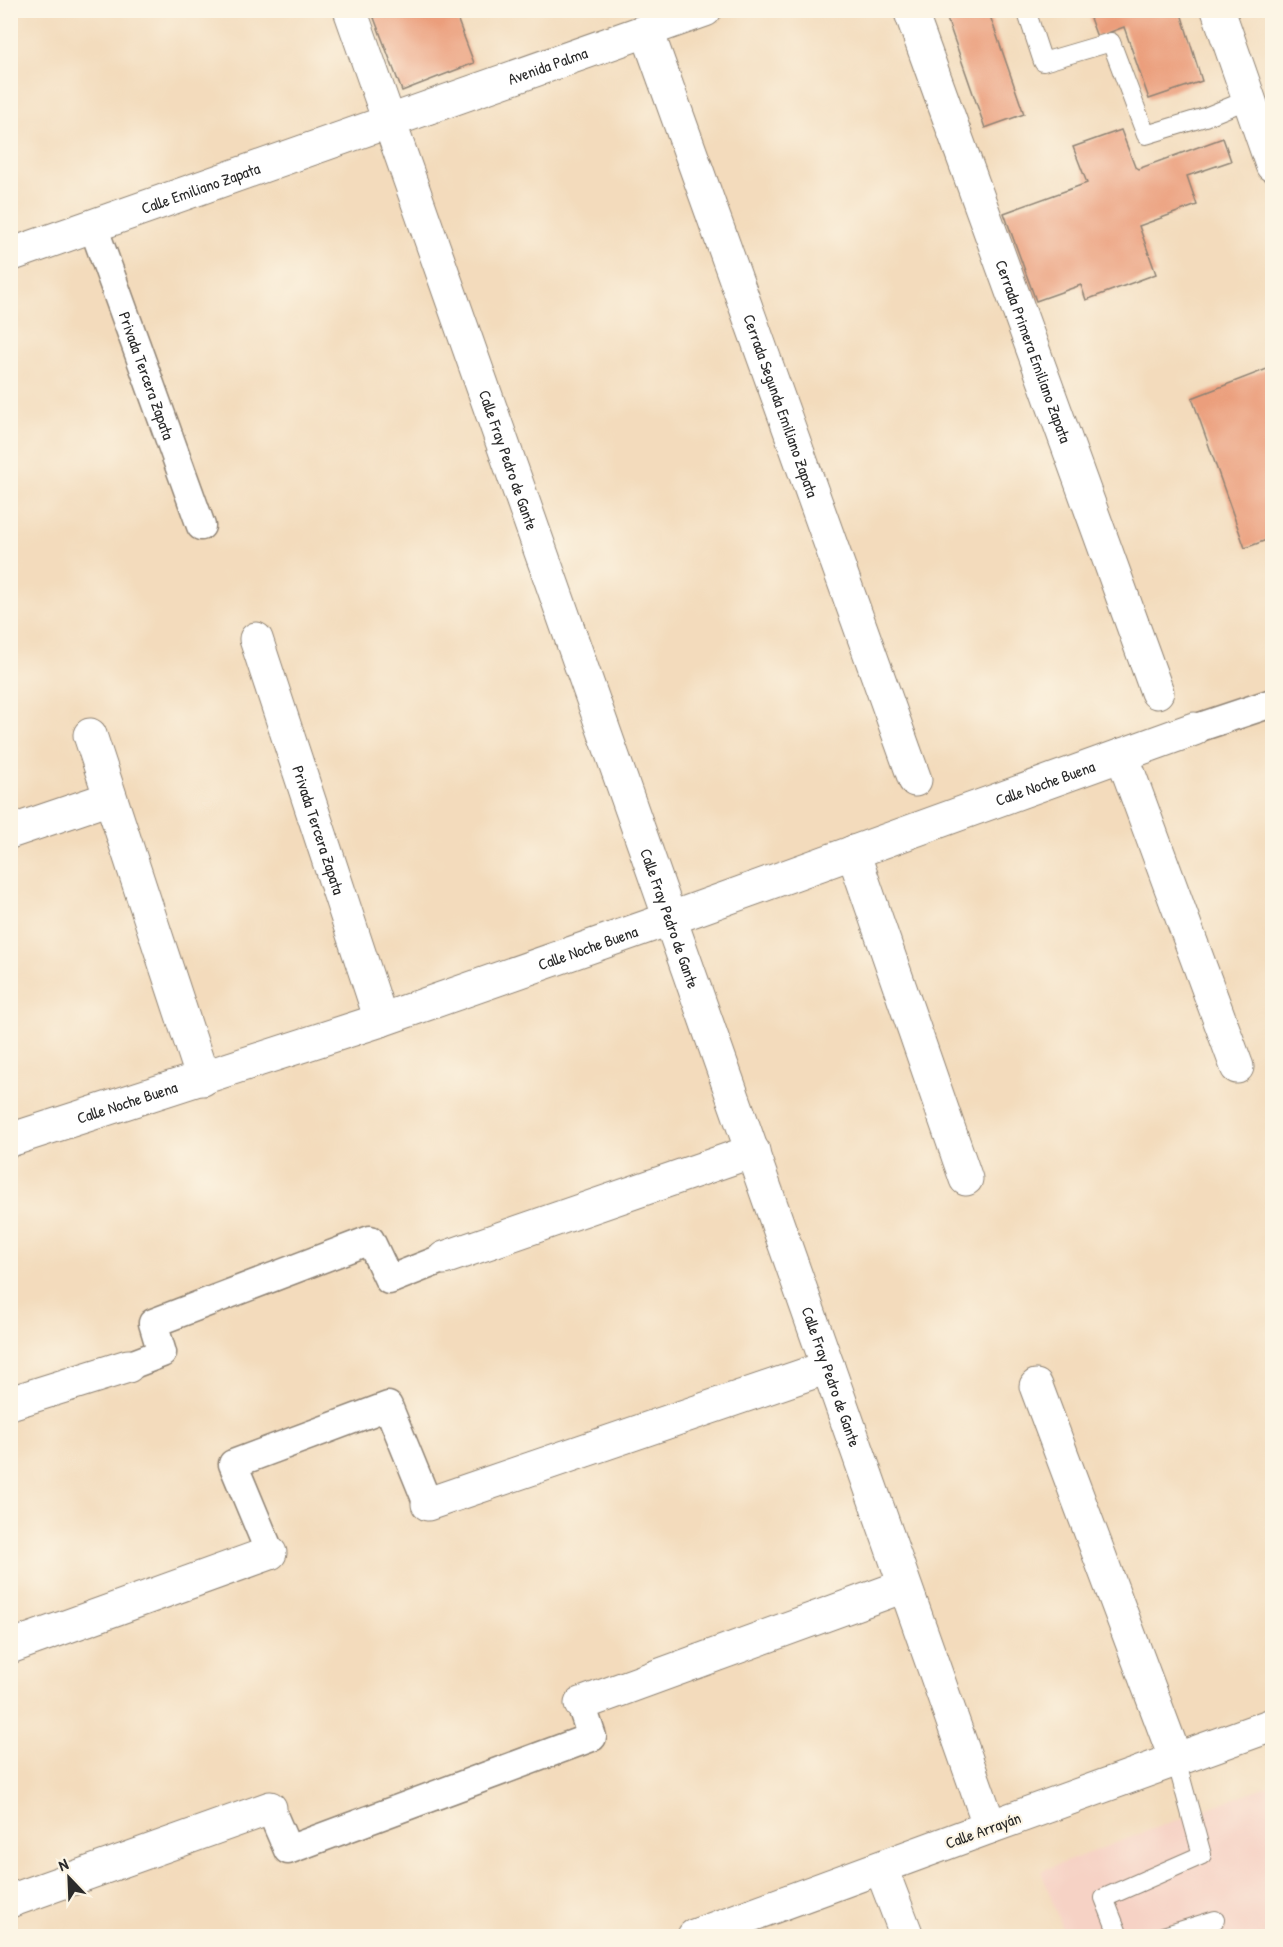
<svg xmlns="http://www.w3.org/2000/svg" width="1283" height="1947" viewBox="0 0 1283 1947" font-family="'Patrick Hand',sans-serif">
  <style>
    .built { fill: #f6d2c5 }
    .building { fill: #eb9e7c }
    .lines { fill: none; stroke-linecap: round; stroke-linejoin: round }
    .service-casing { stroke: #8f8374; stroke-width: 20 }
    .pedestrian-casing { stroke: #8f8374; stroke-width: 31 }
    .minor-casing { stroke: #8f8374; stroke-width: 35 }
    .secondary-casing { stroke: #8f8374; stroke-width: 35 }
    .primary-casing { stroke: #8f8374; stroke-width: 35 }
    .service { stroke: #fff; stroke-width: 18 }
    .pedestrian { stroke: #fff; stroke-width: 28 }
    .minor { stroke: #fff; stroke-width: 33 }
    .secondary { stroke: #fff; stroke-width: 33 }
    .primary { stroke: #fff; stroke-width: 33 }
    .labels { text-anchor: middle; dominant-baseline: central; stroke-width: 4.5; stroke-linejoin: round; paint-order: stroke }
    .street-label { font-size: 16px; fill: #2b2b2b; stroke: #fcf5e5 }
  </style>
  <rect width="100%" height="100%" fill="#fcf5e5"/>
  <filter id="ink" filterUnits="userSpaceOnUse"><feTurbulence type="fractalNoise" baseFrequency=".0167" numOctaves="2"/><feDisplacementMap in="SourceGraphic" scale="12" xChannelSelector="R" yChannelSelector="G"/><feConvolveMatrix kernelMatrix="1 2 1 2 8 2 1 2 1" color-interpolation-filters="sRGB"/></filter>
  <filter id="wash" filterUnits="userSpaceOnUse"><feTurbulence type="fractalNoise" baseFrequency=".008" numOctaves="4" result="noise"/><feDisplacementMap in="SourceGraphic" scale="24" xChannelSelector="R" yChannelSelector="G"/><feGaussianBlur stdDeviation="1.35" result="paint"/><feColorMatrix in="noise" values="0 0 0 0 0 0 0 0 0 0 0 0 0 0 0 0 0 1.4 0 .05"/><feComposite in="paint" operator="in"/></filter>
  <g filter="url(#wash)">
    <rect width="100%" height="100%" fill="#f3dbbc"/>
    <!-- built -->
    <path class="built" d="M 1272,1784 L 1272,1936 L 1065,1936 L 1041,1871 Z"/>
    <g id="blocks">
      <!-- building -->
      <path class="building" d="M 371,10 L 454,10 L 474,63 L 402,91 Z
        M 944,10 L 988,10 L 1024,114 L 985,128 Z
        M 1087,10 L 1180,10 L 1202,81 L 1149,99 L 1124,27 L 1097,37 Z
        M 1121,130 L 1135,167 L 1138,169 L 1223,138 L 1231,161 L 1187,176 L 1197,205 L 1139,226 L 1156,274 L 1086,300 L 1081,285 L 1036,301 L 1004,213 L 1087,183 L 1073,147 Z
        M 1272,367 L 1272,538 L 1245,548 L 1192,398 Z"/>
    </g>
  </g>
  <g filter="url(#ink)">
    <use href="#blocks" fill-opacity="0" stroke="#8f8374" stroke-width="1.5"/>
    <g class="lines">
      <!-- service casing -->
      <g class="service-casing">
        <path id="service" d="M 1026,10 L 1043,62 L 1111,42 L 1146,135 L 1205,117 L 1249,99
          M 1119,1936 L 1104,1898 L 1202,1855 L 1176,1760
          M 1163,1936 L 1215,1920"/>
      </g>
      <!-- pedestrian casing -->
      <g class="pedestrian-casing">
        <g id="pedestrian">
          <path id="s1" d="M 93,226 L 201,526"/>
          <path d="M 1194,729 L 1272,703"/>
          <path d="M 128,1366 L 162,1353 L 153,1323 L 370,1240 L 389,1280 L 444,1258"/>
          <path d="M 270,1553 L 233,1464 L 388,1406 L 428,1504"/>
          <path d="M 270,1808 L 288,1850 L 592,1737 L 581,1704"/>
        </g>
      </g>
      <!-- minor casing -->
      <g class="minor-casing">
        <g id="minor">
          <path id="s2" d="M 910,10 L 1157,692"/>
          <path id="s3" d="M 647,31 L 915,780"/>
          <path id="s4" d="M 256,639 L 381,1020"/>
          <path d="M 90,735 L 203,1079"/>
          <path d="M 1122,755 L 1237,1067"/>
          <path d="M 10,832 L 110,798"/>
          <path d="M 853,852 L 966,1179"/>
          <path id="s5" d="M 10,1140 L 381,1020 L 669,919 L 1194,729"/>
          <path d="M 444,1258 L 753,1151"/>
          <path d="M 1036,1386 L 1176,1760"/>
          <path d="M 10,1403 L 128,1366"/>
          <path d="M 428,1504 L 828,1367"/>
          <path d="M 10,1647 L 270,1553"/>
          <path d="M 581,1704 L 904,1586"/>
          <path d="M 881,1868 L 907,1936"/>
          <path d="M 10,1901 L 270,1808"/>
          <path d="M 694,1936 L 990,1827"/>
        </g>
      </g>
      <!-- secondary casing -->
      <g class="secondary-casing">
        <g id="secondary">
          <path id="s6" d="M 350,10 L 990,1827 L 1272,1725"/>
          <path id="s7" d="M 10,255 L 705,10"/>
        </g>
      </g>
      <!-- primary casing -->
      <g class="primary-casing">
        <path id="primary" d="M 1218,10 L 1272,165"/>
      </g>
      <!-- service -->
      <use href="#service" class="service"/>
      <!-- pedestrian -->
      <use href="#pedestrian" class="pedestrian"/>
      <!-- minor -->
      <use href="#minor" class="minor"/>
      <!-- secondary -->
      <use href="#secondary" class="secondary"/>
      <!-- primary -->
      <use href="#primary" class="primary"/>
    </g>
  </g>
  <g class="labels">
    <!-- street labels -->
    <g class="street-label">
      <text stroke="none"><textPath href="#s7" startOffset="570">Avenida Palma</textPath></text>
      <text stroke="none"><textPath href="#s7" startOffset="202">Calle Emiliano Zapata</textPath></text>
      <text stroke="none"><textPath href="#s2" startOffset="363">Cerrada Primera Emiliano Zapata</textPath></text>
      <text stroke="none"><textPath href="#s1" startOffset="159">Privada Tercera Zapata</textPath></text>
      <text stroke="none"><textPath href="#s3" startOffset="398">Cerrada Segunda Emiliano Zapata</textPath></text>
      <text stroke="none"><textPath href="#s6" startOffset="477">Calle Fray Pedro de Gante</textPath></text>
      <text stroke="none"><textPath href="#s5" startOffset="1095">Calle Noche Buena</textPath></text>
      <text stroke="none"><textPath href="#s4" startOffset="201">Privada Tercera Zapata</textPath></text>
      <text stroke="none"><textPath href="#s6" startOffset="963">Calle Fray Pedro de Gante</textPath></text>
      <text stroke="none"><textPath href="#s5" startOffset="609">Calle Noche Buena</textPath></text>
      <text stroke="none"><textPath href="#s5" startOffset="123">Calle Noche Buena</textPath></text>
      <text stroke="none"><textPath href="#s6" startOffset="1449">Calle Fray Pedro de Gante</textPath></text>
      <text transform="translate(983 1830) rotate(-20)">Calle Arrayán</text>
    </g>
  </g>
  <!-- margin -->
  <rect width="1283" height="1947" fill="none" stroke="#fcf5e5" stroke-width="36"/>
  <!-- north arrow -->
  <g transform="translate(69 1878) rotate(337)" stroke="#fcf5e5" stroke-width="4.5" paint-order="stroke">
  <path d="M0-4.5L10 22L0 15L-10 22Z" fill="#2b2b2b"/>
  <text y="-9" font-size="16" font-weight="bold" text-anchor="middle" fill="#2b2b2b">N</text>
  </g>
</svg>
